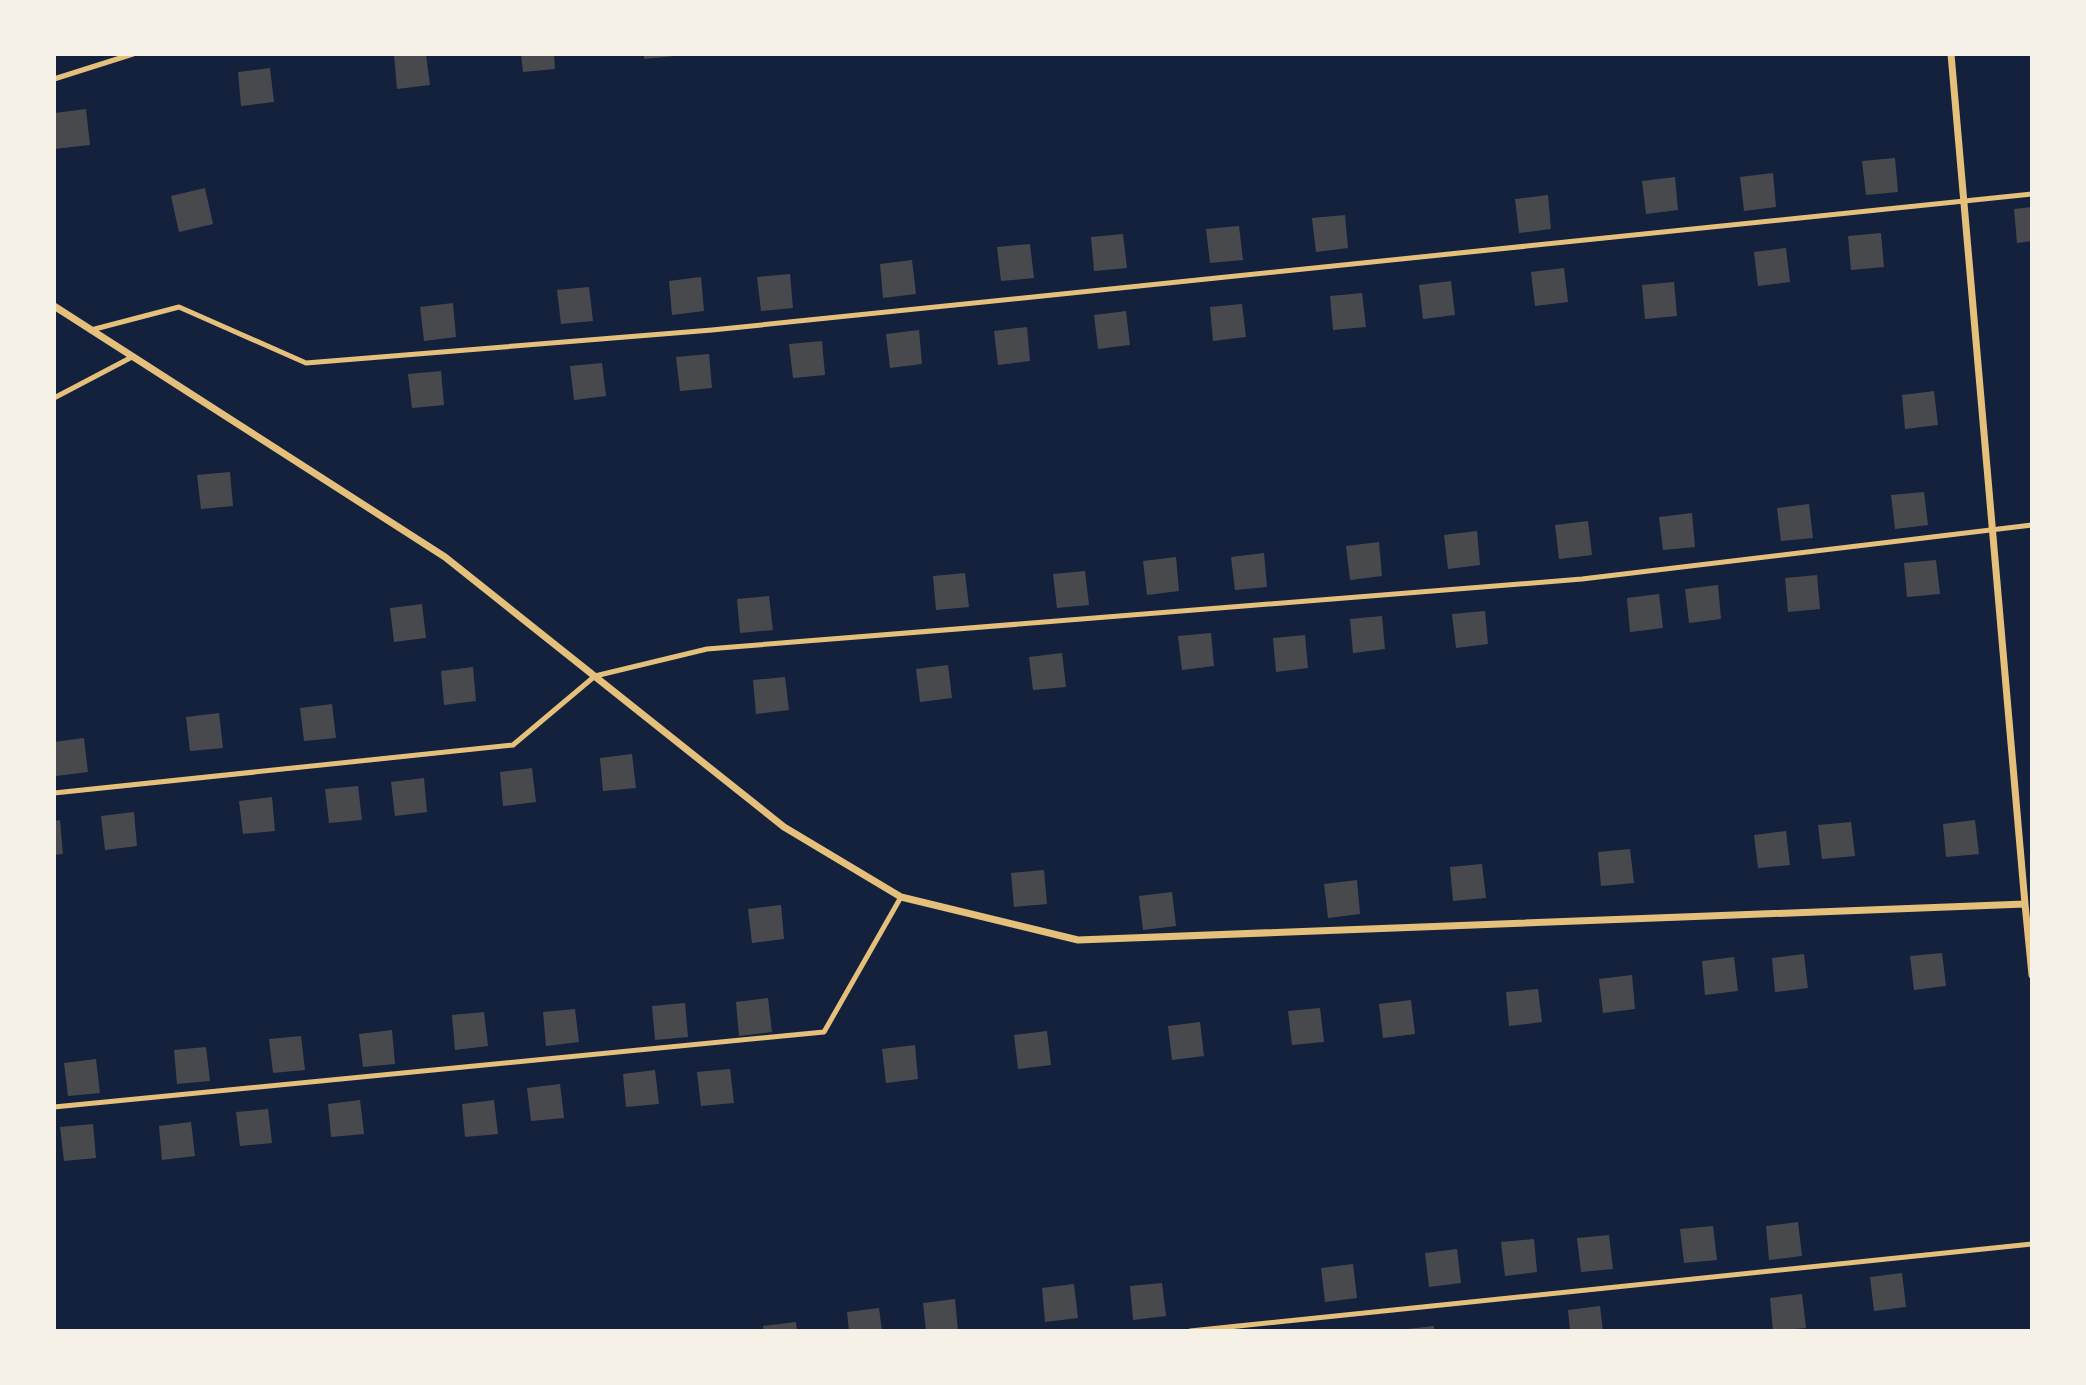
<svg xmlns="http://www.w3.org/2000/svg" width="2086" height="1385" viewBox="0 0 2086 1385" font-family="'Golos Text',sans-serif">
  <style>
    .building { fill: #48494c }
    .lines { fill: none; stroke-linecap: round; stroke-linejoin: round }
    .service { stroke: #e5c07b; stroke-width: 5 }
    .minor { stroke: #e5c07b; stroke-width: 7 }
  </style>
  <rect width="100%" height="100%" fill="#14213d"/>
  <!-- building -->
  <path class="building" d="M 426,54 L 430,85 L 397,89 L 394,55 Z
    M 521,54 L 554,54 L 555,69 L 523,72 Z
    M 644,54 L 675,54 L 675,56 L 644,59 Z
    M 270,68 L 274,102 L 241,106 L 238,72 Z
    M 86,109 L 90,145 L 54,149 L 54,113 Z
    M 1895,158 L 1898,192 L 1866,195 L 1862,161 Z
    M 1773,173 L 1776,207 L 1744,211 L 1740,177 Z
    M 1675,177 L 1678,210 L 1646,214 L 1642,181 Z
    M 205,188 L 213,224 L 179,232 L 171,196 Z
    M 1548,195 L 1551,229 L 1519,233 L 1515,199 Z
    M 2032,207 L 2032,241 L 2017,243 L 2014,209 Z
    M 1345,215 L 1348,248 L 1316,252 L 1312,218 Z
    M 1239,226 L 1243,260 L 1210,263 L 1206,229 Z
    M 1881,233 L 1884,267 L 1851,270 L 1848,236 Z
    M 1123,234 L 1127,268 L 1094,271 L 1091,237 Z
    M 1030,244 L 1034,278 L 1001,281 L 997,247 Z
    M 1786,248 L 1790,282 L 1758,286 L 1754,252 Z
    M 912,260 L 916,294 L 883,298 L 880,264 Z
    M 1564,268 L 1568,302 L 1535,306 L 1531,272 Z
    M 790,274 L 793,308 L 761,311 L 757,277 Z
    M 701,277 L 704,311 L 672,315 L 669,281 Z
    M 1451,281 L 1455,315 L 1423,319 L 1419,285 Z
    M 1674,282 L 1677,316 L 1645,319 L 1642,285 Z
    M 589,287 L 593,321 L 561,324 L 557,290 Z
    M 1362,293 L 1366,327 L 1333,330 L 1330,296 Z
    M 453,303 L 456,337 L 424,341 L 420,307 Z
    M 1242,304 L 1246,337 L 1213,341 L 1210,307 Z
    M 1126,311 L 1130,345 L 1098,349 L 1094,315 Z
    M 1027,327 L 1030,361 L 998,365 L 994,331 Z
    M 919,330 L 922,364 L 890,368 L 886,334 Z
    M 822,341 L 825,375 L 793,378 L 789,344 Z
    M 709,354 L 712,388 L 680,391 L 676,357 Z
    M 602,363 L 606,396 L 574,400 L 570,366 Z
    M 441,371 L 444,405 L 412,408 L 408,374 Z
    M 1934,391 L 1938,425 L 1905,429 L 1902,395 Z
    M 230,472 L 233,506 L 201,509 L 197,475 Z
    M 1924,492 L 1928,525 L 1895,529 L 1891,495 Z
    M 1809,504 L 1813,538 L 1781,541 L 1777,508 Z
    M 1692,513 L 1695,547 L 1663,550 L 1659,517 Z
    M 1588,521 L 1592,555 L 1559,559 L 1555,525 Z
    M 1477,531 L 1480,565 L 1448,569 L 1444,535 Z
    M 1379,542 L 1382,576 L 1350,580 L 1346,546 Z
    M 1264,553 L 1267,587 L 1235,590 L 1231,557 Z
    M 1176,557 L 1179,591 L 1147,595 L 1143,561 Z
    M 1936,560 L 1940,594 L 1907,597 L 1904,563 Z
    M 1085,571 L 1089,605 L 1057,608 L 1053,574 Z
    M 965,573 L 969,607 L 936,610 L 933,576 Z
    M 1817,575 L 1820,609 L 1788,612 L 1785,578 Z
    M 1718,585 L 1721,619 L 1689,623 L 1685,589 Z
    M 1659,594 L 1663,628 L 1630,632 L 1627,598 Z
    M 769,596 L 773,630 L 740,633 L 737,599 Z
    M 422,604 L 426,638 L 394,642 L 390,608 Z
    M 1485,611 L 1488,644 L 1456,648 L 1452,614 Z
    M 1382,616 L 1385,649 L 1353,653 L 1350,619 Z
    M 1211,633 L 1214,666 L 1182,670 L 1178,636 Z
    M 1305,635 L 1308,668 L 1276,672 L 1273,638 Z
    M 1062,653 L 1066,687 L 1033,690 L 1029,657 Z
    M 948,665 L 952,698 L 920,702 L 916,669 Z
    M 473,667 L 476,701 L 444,705 L 441,671 Z
    M 785,677 L 789,710 L 756,714 L 753,680 Z
    M 332,704 L 336,738 L 304,741 L 300,708 Z
    M 219,713 L 223,748 L 190,751 L 186,717 Z
    M 84,738 L 88,772 L 56,776 L 54,742 Z
    M 632,754 L 636,788 L 603,791 L 600,758 Z
    M 532,768 L 536,802 L 503,806 L 500,772 Z
    M 424,778 L 427,812 L 395,816 L 391,782 Z
    M 358,786 L 362,820 L 329,823 L 325,789 Z
    M 272,797 L 275,831 L 243,834 L 239,801 Z
    M 134,812 L 137,846 L 105,850 L 101,816 Z
    M 60,820 L 63,854 L 54,855 L 54,821 Z
    M 1975,820 L 1979,854 L 1946,857 L 1943,824 Z
    M 1851,822 L 1855,856 L 1822,859 L 1818,825 Z
    M 1786,831 L 1790,865 L 1758,868 L 1754,835 Z
    M 1630,849 L 1634,883 L 1601,886 L 1598,852 Z
    M 1482,864 L 1486,898 L 1453,901 L 1450,867 Z
    M 1044,870 L 1047,904 L 1014,907 L 1011,873 Z
    M 1357,880 L 1360,914 L 1328,918 L 1324,884 Z
    M 1172,892 L 1176,926 L 1143,930 L 1139,896 Z
    M 781,905 L 784,939 L 752,943 L 748,909 Z
    M 1942,953 L 1946,986 L 1914,990 L 1910,956 Z
    M 1804,954 L 1808,988 L 1775,992 L 1772,958 Z
    M 1734,957 L 1738,991 L 1705,995 L 1702,961 Z
    M 1632,975 L 1635,1009 L 1603,1013 L 1599,979 Z
    M 1538,989 L 1542,1022 L 1509,1026 L 1506,992 Z
    M 768,998 L 772,1032 L 739,1036 L 736,1002 Z
    M 1411,1000 L 1415,1034 L 1383,1038 L 1379,1004 Z
    M 685,1003 L 688,1037 L 655,1040 L 652,1006 Z
    M 1320,1008 L 1324,1042 L 1292,1045 L 1288,1011 Z
    M 575,1009 L 579,1042 L 546,1046 L 543,1012 Z
    M 484,1012 L 488,1046 L 455,1050 L 452,1015 Z
    M 1200,1022 L 1204,1056 L 1172,1060 L 1168,1026 Z
    M 392,1030 L 395,1064 L 363,1067 L 359,1034 Z
    M 1047,1031 L 1051,1065 L 1018,1069 L 1014,1035 Z
    M 301,1036 L 305,1070 L 273,1073 L 269,1039 Z
    M 915,1045 L 918,1079 L 886,1083 L 882,1049 Z
    M 206,1047 L 210,1081 L 177,1084 L 174,1050 Z
    M 96,1059 L 100,1093 L 68,1096 L 64,1063 Z
    M 730,1069 L 734,1103 L 701,1106 L 697,1072 Z
    M 655,1070 L 659,1104 L 626,1107 L 623,1074 Z
    M 560,1084 L 564,1118 L 531,1121 L 527,1088 Z
    M 360,1100 L 364,1134 L 331,1137 L 328,1104 Z
    M 494,1100 L 498,1134 L 465,1137 L 462,1104 Z
    M 268,1109 L 272,1143 L 240,1146 L 236,1112 Z
    M 191,1122 L 195,1156 L 162,1160 L 159,1126 Z
    M 93,1124 L 96,1158 L 64,1161 L 60,1127 Z
    M 1798,1222 L 1802,1256 L 1769,1260 L 1766,1226 Z
    M 1713,1226 L 1717,1260 L 1684,1263 L 1680,1229 Z
    M 1609,1235 L 1613,1269 L 1581,1272 L 1577,1238 Z
    M 1534,1239 L 1537,1272 L 1505,1276 L 1501,1242 Z
    M 1457,1249 L 1461,1283 L 1429,1287 L 1425,1253 Z
    M 1353,1264 L 1357,1298 L 1325,1302 L 1321,1268 Z
    M 1902,1273 L 1906,1307 L 1874,1311 L 1870,1277 Z
    M 1162,1283 L 1166,1316 L 1133,1320 L 1130,1286 Z
    M 1074,1284 L 1078,1318 L 1045,1322 L 1042,1288 Z
    M 1802,1294 L 1806,1328 L 1773,1331 L 1770,1298 Z
    M 955,1299 L 958,1331 L 926,1331 L 923,1303 Z
    M 1600,1306 L 1603,1331 L 1570,1331 L 1568,1310 Z
    M 879,1308 L 882,1331 L 849,1331 L 847,1312 Z
    M 796,1322 L 797,1331 L 764,1331 L 763,1326 Z
    M 1434,1326 L 1434,1331 L 1407,1331 L 1407,1329 Z"/>
  <g class="lines">
    <!-- service -->
    <path class="service" d="M 54,79 L 133,54
      M 91,330 L 179,307 L 306,363 L 712,330 L 2032,194
      M 54,398 L 132,357
      M 54,793 L 513,745 L 595,676 L 707,649 L 1582,579 L 2032,525
      M 54,1107 L 824,1032 L 901,897
      M 1190,1331 L 2032,1244"/>
    <!-- minor -->
    <path class="minor" d="M 1951,54 L 2025,904
      M 54,306 L 445,557 L 784,827 L 901,897 L 1078,940 L 2025,904 L 2032,975"/>
  </g>
  <!-- border -->
  <rect width="2086" height="1385" fill="none" stroke="#f6f1e7" stroke-width="112"/>
</svg>
